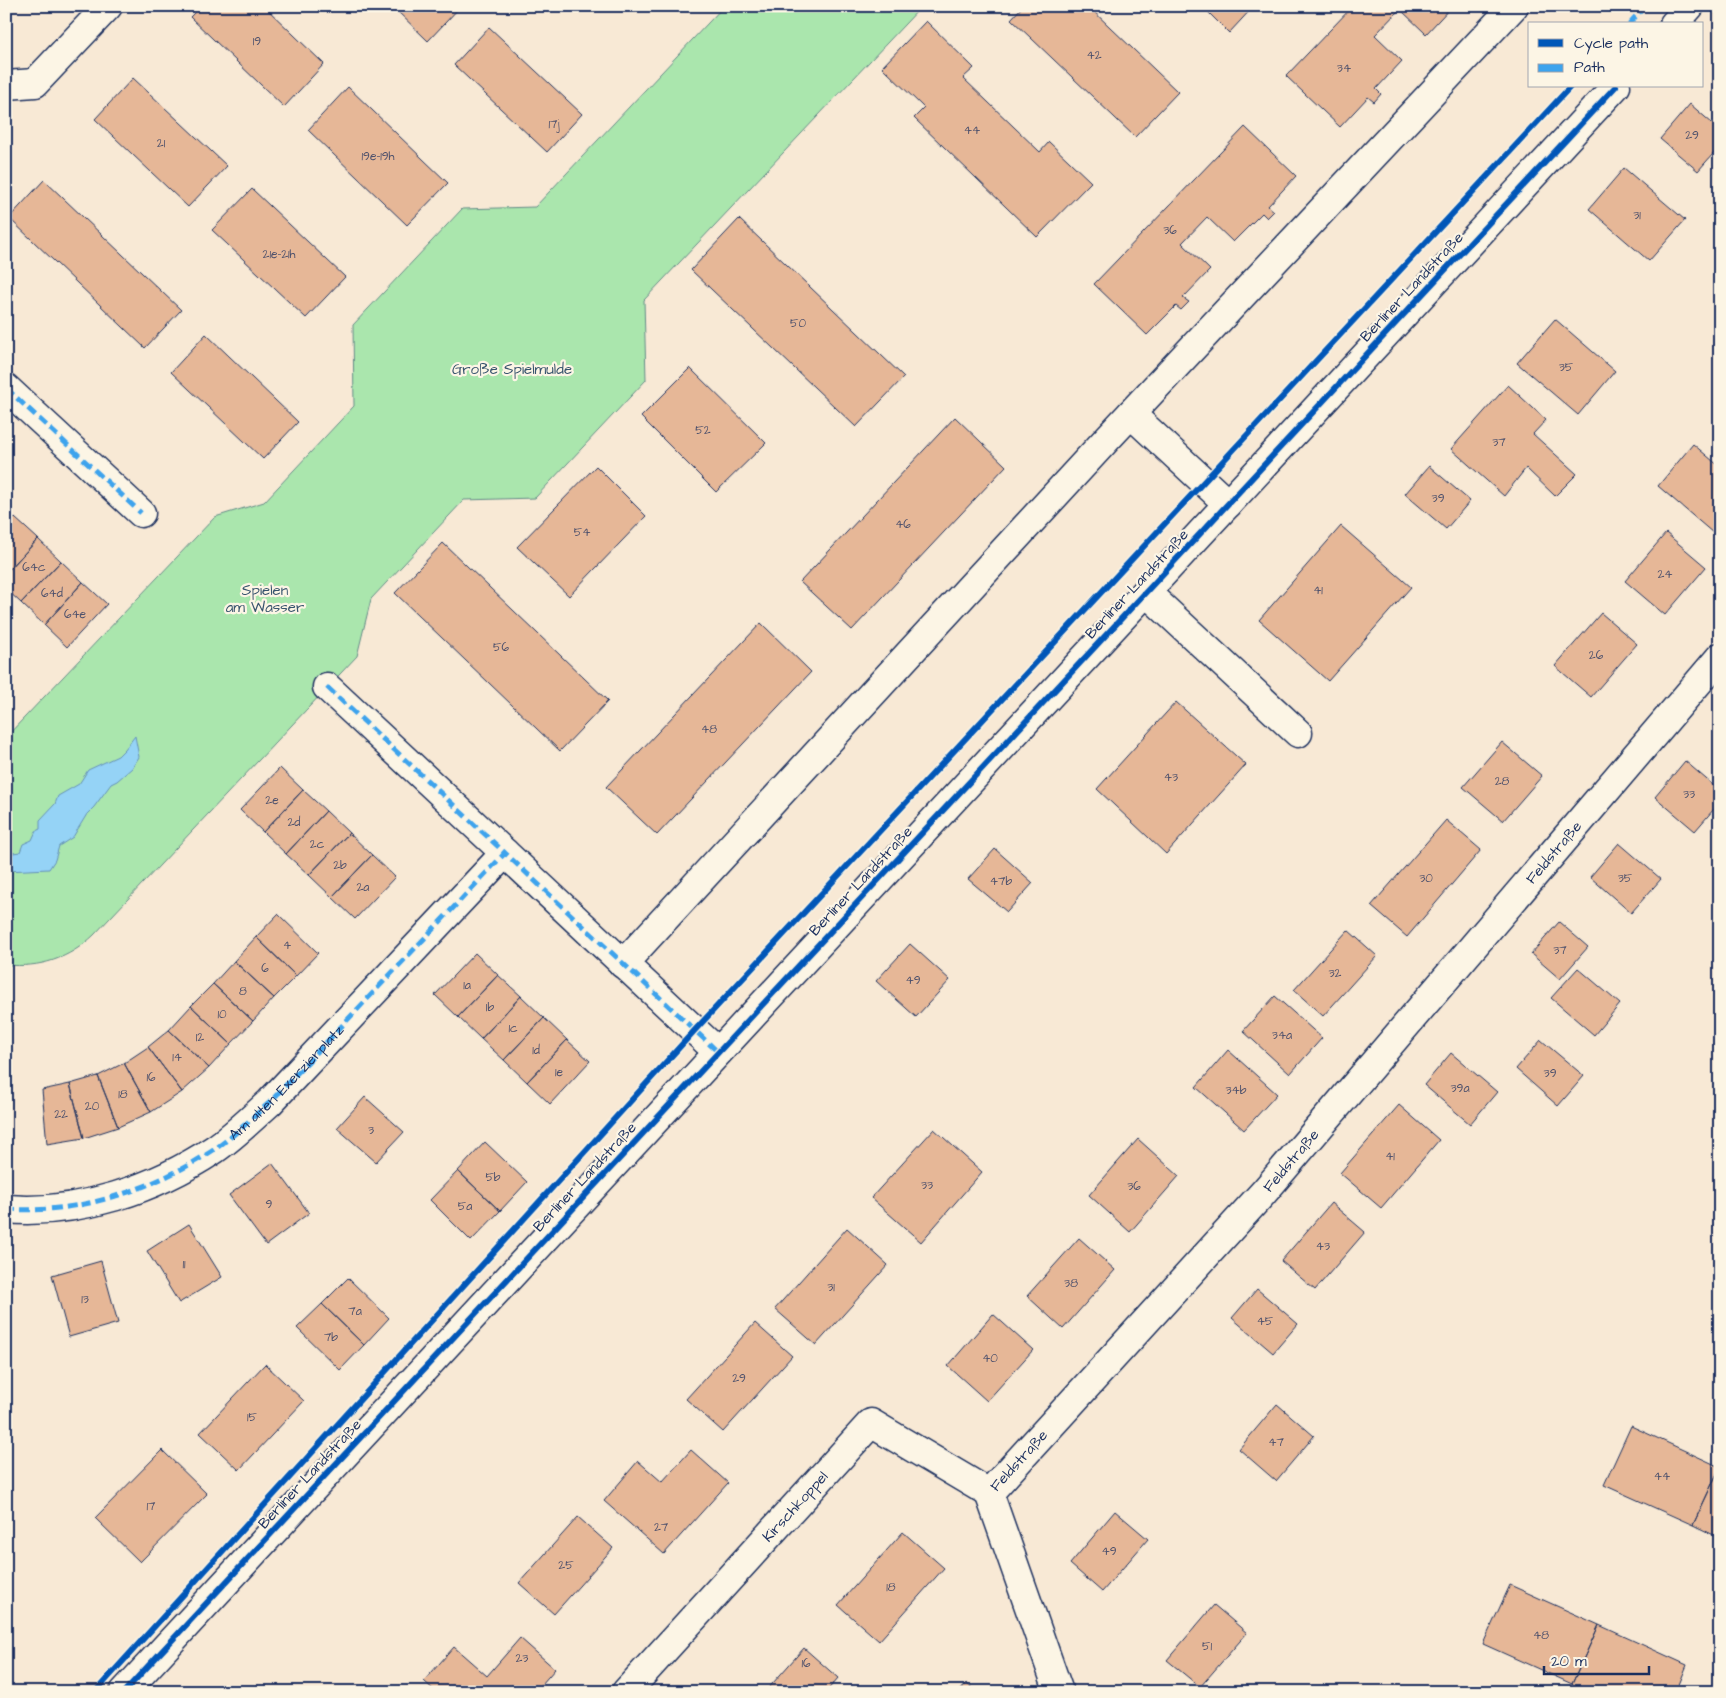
<svg xmlns="http://www.w3.org/2000/svg" width="1726" height="1698" viewBox="0 0 1726 1698" font-family="'Architects Daughter',sans-serif">
  <style>
    .green { fill: #aae6ad; stroke: #628a86 }
    .water { fill: #95d3f6; stroke: #6491b9 }
    .building { fill: #e6b797; stroke: #1b2f5e }
    .lines { fill: none; stroke-linecap: round; stroke-linejoin: round }
    .minor-casing { stroke: #1b2f5e; stroke-width: 31 }
    .minor { stroke: #fcf5e5; stroke-width: 28 }
    .quiet { stroke: #3da3ed; stroke-width: 5; stroke-dasharray: 10 5; stroke-linecap: butt }
    .cycleway-casing { stroke: #fcf5e5; stroke-width: 9 }
    .cycleway { stroke: #0057b8; stroke-width: 6 }
    .labels { text-anchor: middle; dominant-baseline: central; stroke-width: 4.5; stroke-linejoin: round; paint-order: stroke }
    .number-label { font-size: 12px; fill: #4e516c }
    .street-label { font-size: 15px; fill: #1b2f5e; stroke: #fcf5e5 }
    .park-label { font-size: 15px; fill: #38546e; stroke: #fcf5e5 }
  </style>
  <rect width="100%" height="100%" fill="#f8e9d5"/>
  <filter id="ink" filterUnits="userSpaceOnUse"><feTurbulence type="fractalNoise" baseFrequency=".02" numOctaves="2"/><feDisplacementMap in="SourceGraphic" scale="10" xChannelSelector="R" yChannelSelector="G"/><feConvolveMatrix kernelMatrix="1 2 1 2 8 2 1 2 1" color-interpolation-filters="sRGB"/></filter>
  <g filter="url(#ink)">
    <!-- green -->
    <path class="green" d="M 724,6 L 922,6 L 644,300 L 646,380 L 535,498 L 464,500 L 371,599 L 357,656 L 94,935 C 69,959 40,968 6,965 L 6,737 L 215,517 L 264,502 L 354,406 L 353,325 L 462,209 L 535,207 Z"/>
    <!-- water -->
    <path class="water" d="M 135,736 L 139,757 L 132,768 L 117,781 L 111,784 L 94,807 L 87,814 L 73,837 L 59,846 L 55,860 L 49,869 L 6,871 L 6,848 L 8,846 L 13,853 L 20,852 L 23,844 L 32,840 L 36,831 L 40,829 L 40,820 L 55,804 L 58,796 L 79,784 L 88,770 L 118,756 L 125,749 Z"/>
    <!-- building -->
    <path class="building" d="M 201,6 L 264,6 L 324,64 L 284,107 L 190,17 Z
      M 392,6 L 461,6 L 428,41 Z
      M 1023,6 L 1088,6 L 1178,92 L 1135,137 L 1011,19 Z
      M 1202,6 L 1254,6 L 1229,33 Z
      M 1353,6 L 1452,6 L 1426,34 L 1400,9 L 1375,35 L 1402,61 L 1376,89 L 1381,94 L 1374,102 L 1368,97 L 1340,127 L 1286,76 Z
      M 926,21 L 974,68 L 963,78 L 1040,152 L 1049,142 L 1091,182 L 1037,237 L 914,118 L 924,108 L 882,67 Z
      M 489,27 L 582,114 L 547,152 L 454,65 Z
      M 133,78 L 227,166 L 188,207 L 95,119 Z
      M 348,87 L 448,183 L 407,225 L 308,130 Z
      M 1690,104 L 1720,130 L 1720,146 L 1698,171 L 1660,139 Z
      M 1245,127 L 1296,176 L 1268,206 L 1274,211 L 1267,218 L 1262,213 L 1233,242 L 1207,217 L 1182,243 L 1210,270 L 1183,298 L 1189,302 L 1181,310 L 1176,306 L 1147,335 L 1094,284 Z
      M 1624,168 L 1685,220 L 1649,261 L 1589,209 Z
      M 44,180 L 181,310 L 145,348 L 9,218 Z
      M 252,189 L 345,277 L 306,318 L 212,230 Z
      M 739,219 L 904,377 L 856,427 L 691,270 Z
      M 1555,319 L 1615,371 L 1578,415 L 1517,363 Z
      M 206,334 L 298,422 L 263,459 L 171,372 Z
      M 690,368 L 766,443 L 716,492 L 641,417 Z
      M 1508,385 L 1546,420 L 1533,434 L 1577,474 L 1555,496 L 1526,468 L 1504,496 L 1451,449 Z
      M 955,417 L 1006,466 L 852,630 L 800,582 Z
      M 1693,444 L 1720,467 L 1720,539 L 1658,486 Z
      M 596,466 L 646,516 L 569,596 L 517,547 Z
      M 1429,466 L 1470,501 L 1446,529 L 1405,494 Z
      M 6,509 L 15,518 L 6,527 Z
      M 15,518 L 38,539 L 6,573 L 6,527 Z
      M 1341,526 L 1411,587 L 1328,681 L 1259,620 Z
      M 1666,533 L 1706,567 L 1665,615 L 1625,581 Z
      M 38,539 L 61,561 L 21,603 L 6,589 L 6,573 Z
      M 443,543 L 608,701 L 560,751 L 395,593 Z
      M 61,561 L 83,582 L 44,625 L 21,603 Z
      M 83,582 L 107,604 L 67,647 L 44,625 Z
      M 1601,613 L 1637,644 L 1591,697 L 1555,666 Z
      M 761,623 L 811,672 L 657,835 L 606,787 Z
      M 1176,702 L 1246,765 L 1166,854 L 1097,789 Z
      M 1502,742 L 1542,776 L 1503,821 L 1463,787 Z
      M 1685,761 L 1720,791 L 1720,802 L 1695,831 L 1655,797 Z
      M 280,768 L 303,790 L 263,832 L 240,810 Z
      M 303,790 L 326,811 L 286,854 L 263,832 Z
      M 326,811 L 349,833 L 309,875 L 286,854 Z
      M 1446,820 L 1481,850 L 1407,937 L 1371,906 Z
      M 349,833 L 372,855 L 332,897 L 309,875 Z
      M 1619,843 L 1661,879 L 1631,913 L 1590,877 Z
      M 995,849 L 1033,883 L 1007,912 L 968,879 Z
      M 372,855 L 395,877 L 355,919 L 332,897 Z
      M 278,914 L 318,953 L 296,976 L 256,937 Z
      M 1559,922 L 1588,947 L 1560,979 L 1531,954 Z
      M 1348,930 L 1377,956 L 1323,1016 L 1294,990 Z
      M 256,937 L 296,976 L 274,998 L 234,961 Z
      M 910,944 L 950,980 L 916,1017 L 876,981 Z
      M 475,953 L 498,975 L 458,1017 L 435,995 Z
      M 234,961 L 274,998 L 253,1021 L 213,984 Z
      M 1578,968 L 1620,1004 L 1594,1035 L 1551,998 Z
      M 498,975 L 521,996 L 481,1039 L 458,1017 Z
      M 213,984 L 253,1021 L 231,1044 L 191,1006 Z
      M 521,996 L 544,1018 L 504,1060 L 481,1039 Z
      M 1275,996 L 1322,1038 L 1290,1074 L 1243,1031 Z
      M 191,1006 L 231,1044 L 209,1068 L 169,1030 Z
      M 544,1018 L 567,1040 L 527,1082 L 504,1060 Z
      M 169,1030 L 209,1068 L 182,1092 L 148,1047 Z
      M 567,1040 L 590,1061 L 550,1104 L 527,1082 Z
      M 1541,1040 L 1584,1076 L 1558,1106 L 1516,1069 Z
      M 148,1047 L 182,1092 L 151,1112 L 124,1063 Z
      M 1228,1050 L 1277,1094 L 1244,1130 L 1196,1087 Z
      M 1451,1053 L 1497,1092 L 1470,1124 L 1424,1085 Z
      M 124,1063 L 151,1112 L 118,1127 L 98,1076 Z
      M 98,1076 L 118,1127 L 84,1138 L 70,1084 Z
      M 70,1084 L 84,1138 L 47,1144 L 42,1090 Z
      M 365,1097 L 404,1132 L 376,1162 L 337,1128 Z
      M 1399,1105 L 1439,1140 L 1381,1208 L 1340,1173 Z
      M 934,1129 L 982,1172 L 921,1242 L 871,1198 Z
      M 1138,1139 L 1179,1176 L 1130,1232 L 1089,1195 Z
      M 485,1142 L 527,1182 L 500,1211 L 458,1171 Z
      M 272,1163 L 309,1213 L 266,1245 L 229,1195 Z
      M 458,1171 L 500,1211 L 471,1241 L 430,1200 Z
      M 1331,1203 L 1365,1232 L 1315,1290 L 1281,1261 Z
      M 189,1224 L 222,1277 L 179,1303 L 147,1251 Z
      M 847,1228 L 888,1265 L 816,1345 L 775,1309 Z
      M 1079,1238 L 1115,1270 L 1063,1329 L 1027,1296 Z
      M 101,1261 L 118,1323 L 69,1337 L 52,1275 Z
      M 348,1278 L 389,1318 L 364,1345 L 322,1304 Z
      M 1257,1289 L 1298,1324 L 1273,1353 L 1232,1318 Z
      M 322,1304 L 364,1345 L 340,1370 L 297,1328 Z
      M 993,1314 L 1033,1350 L 987,1401 L 948,1366 Z
      M 755,1323 L 792,1356 L 723,1432 L 686,1399 Z
      M 265,1364 L 304,1401 L 239,1470 L 200,1433 Z
      M 1277,1404 L 1314,1436 L 1276,1481 L 1239,1449 Z
      M 1631,1426 L 1720,1467 L 1693,1525 L 1604,1485 Z
      M 162,1450 L 207,1494 L 140,1562 L 95,1518 Z
      M 691,1450 L 728,1483 L 664,1554 L 604,1501 L 638,1461 L 662,1482 Z
      M 1720,1467 L 1720,1538 L 1693,1525 Z
      M 1115,1511 L 1148,1539 L 1102,1592 L 1070,1564 Z
      M 578,1517 L 613,1548 L 554,1614 L 519,1583 Z
      M 903,1532 L 944,1568 L 879,1641 L 838,1605 Z
      M 1510,1585 L 1599,1625 L 1572,1684 L 1483,1644 Z
      M 1214,1605 L 1247,1633 L 1200,1687 L 1167,1660 Z
      M 1599,1625 L 1687,1665 L 1676,1692 L 1589,1692 L 1572,1684 Z
      M 520,1638 L 555,1669 L 535,1692 L 436,1692 L 424,1681 L 454,1647 L 487,1676 Z
      M 804,1648 L 838,1678 L 826,1692 L 765,1692 Z
      M 966,1683 L 976,1692 L 958,1692 Z"/>
    <g class="lines">
      <!-- minor casing -->
      <g class="minor-casing">
        <g id="minor">
          <path d="M 1674,24 L 1690,6"/>
          <path d="M 6,85 L 35,83 L 108,6"/>
          <path d="M 6,388 L 141,513"/>
          <path d="M 1131,414 L 1228,504"/>
          <path d="M 1147,593 L 1298,733"/>
          <path d="M 327,687 L 505,853"/>
          <path d="M 623,964 L 1106,440 L 1514,6"/>
          <path d="M 6,1209 C 79,1215 155,1189 215,1149 C 235,1135 252,1118 270,1102 L 505,853 L 718,1052"/>
          <path d="M 124,1692 L 1616,86"/>
          <path id="s1" d="M 626,1692 L 871,1423 L 989,1493"/>
          <path id="s2" d="M 1059,1692 L 989,1493 L 1264,1192 L 1720,657"/>
        </g>
      </g>
      <!-- minor -->
      <use href="#minor" class="minor"/>
      <!-- quiet -->
      <g class="quiet">
        <path d="M 1629,24 L 1645,6"/>
        <path d="M 6,92 L 7,86"/>
        <path d="M 6,388 L 141,513"/>
        <path d="M 327,687 L 505,853"/>
        <path id="s3" d="M 6,1209 C 79,1215 155,1189 215,1149 C 235,1135 252,1118 270,1102 L 505,853 L 718,1052"/>
      </g>
      <!-- cycleway casing -->
      <g class="cycleway-casing">
        <path id="cycleway" d="M 95,1692 L 695,1030 L 1571,86
          M 124,1692 L 1616,86"/>
      </g>
      <!-- cycleway -->
      <use href="#cycleway" class="cycleway"/>
    </g>
  </g>
  <g class="labels">
    <!-- number labels -->
    <g class="number-label">
      <text x="257" y="41">19</text>
      <text x="1094" y="55">42</text>
      <text x="1344" y="68">34</text>
      <text x="554" y="124">17j</text>
      <text x="972" y="130">44</text>
      <text x="1692" y="135">29</text>
      <text x="161" y="143">21</text>
      <text x="378" y="156">19e-19h</text>
      <text x="1637" y="215">31</text>
      <text x="1170" y="230">36</text>
      <text x="279" y="254">21e-21h</text>
      <text x="798" y="323">50</text>
      <text x="1566" y="367">35</text>
      <text x="703" y="430">52</text>
      <text x="1499" y="442">37</text>
      <text x="1438" y="498">39</text>
      <text x="903" y="524">46</text>
      <text x="582" y="532">54</text>
      <text x="34" y="567">64c</text>
      <text x="1665" y="574">24</text>
      <text x="1318" y="590">41</text>
      <text x="52" y="593">64d</text>
      <text x="75" y="614">64e</text>
      <text x="501" y="647">56</text>
      <text x="1596" y="655">26</text>
      <text x="709" y="729">48</text>
      <text x="1171" y="777">43</text>
      <text x="1502" y="781">28</text>
      <text x="1689" y="794">33</text>
      <text x="272" y="800">2e</text>
      <text x="294" y="822">2d</text>
      <text x="317" y="844">2c</text>
      <text x="340" y="865">2b</text>
      <text x="1426" y="878">30</text>
      <text x="1625" y="878">35</text>
      <text x="1001" y="881">47b</text>
      <text x="363" y="887">2a</text>
      <text x="287" y="945">4</text>
      <text x="1560" y="950">37</text>
      <text x="265" y="968">6</text>
      <text x="1335" y="973">32</text>
      <text x="913" y="980">49</text>
      <text x="467" y="985">1a</text>
      <text x="243" y="991">8</text>
      <text x="490" y="1007">1b</text>
      <text x="222" y="1014">10</text>
      <text x="513" y="1028">1c</text>
      <text x="1282" y="1035">34a</text>
      <text x="200" y="1037">12</text>
      <text x="536" y="1050">1d</text>
      <text x="177" y="1057">14</text>
      <text x="559" y="1072">1e</text>
      <text x="1550" y="1073">39</text>
      <text x="151" y="1077">16</text>
      <text x="1460" y="1088">39a</text>
      <text x="1236" y="1090">34b</text>
      <text x="123" y="1094">18</text>
      <text x="92" y="1106">20</text>
      <text x="61" y="1114">22</text>
      <text x="371" y="1130">3</text>
      <text x="1390" y="1156">41</text>
      <text x="493" y="1177">5b</text>
      <text x="927" y="1185">33</text>
      <text x="1134" y="1186">36</text>
      <text x="269" y="1204">9</text>
      <text x="465" y="1206">5a</text>
      <text x="1323" y="1246">43</text>
      <text x="184" y="1264">11</text>
      <text x="1071" y="1283">38</text>
      <text x="831" y="1287">31</text>
      <text x="85" y="1299">13</text>
      <text x="355" y="1311">7a</text>
      <text x="1265" y="1321">45</text>
      <text x="331" y="1337">7b</text>
      <text x="990" y="1358">40</text>
      <text x="739" y="1378">29</text>
      <text x="252" y="1417">15</text>
      <text x="1276" y="1442">47</text>
      <text x="1662" y="1476">44</text>
      <text x="151" y="1506">17</text>
      <text x="661" y="1527">27</text>
      <text x="1109" y="1551">49</text>
      <text x="566" y="1565">25</text>
      <text x="891" y="1587">18</text>
      <text x="1541" y="1635">48</text>
      <text x="1207" y="1646">51</text>
      <text x="522" y="1658">23</text>
      <text x="806" y="1663">16</text>
    </g>
    <!-- street labels -->
    <g class="street-label">
      <text transform="translate(1412 287) rotate(-47)">Berliner Landstraße</text>
      <text transform="translate(1137 584) rotate(-47)">Berliner Landstraße</text>
      <text stroke="none"><textPath href="#s2" startOffset="1065">Feldstraße</textPath></text>
      <text transform="translate(861 881) rotate(-47)">Berliner Landstraße</text>
      <text stroke="none"><textPath href="#s3" startOffset="319">Am alten Exerzierplatz</textPath></text>
      <text stroke="none"><textPath href="#s2" startOffset="660">Feldstraße</textPath></text>
      <text transform="translate(585 1177) rotate(-47)">Berliner Landstraße</text>
      <text stroke="none"><textPath href="#s2" startOffset="255">Feldstraße</textPath></text>
      <text transform="translate(310 1474) rotate(-47)">Berliner Landstraße</text>
      <text stroke="none"><textPath href="#s1" startOffset="251">Kirschkoppel</textPath></text>
    </g>
    <!-- park labels -->
    <g class="park-label">
      <text x="512" y="369">Große Spielmulde</text>
      <text x="265" y="590">Spielen<tspan x="265" dy="17">am Wasser</tspan></text>
    </g>
  </g>
  <!-- margin -->
  <rect width="1726" height="1698" fill="none" stroke="#fcf5e5" stroke-width="25"/>
  <rect x="12" y="12" width="1701" height="1673" fill="none" stroke="#1b2f5e" stroke-width="2" filter="url(#ink)"/>
  <!-- legend -->
  <rect x="1528" y="22" width="175" height="65" fill="#fcf5e5" stroke="#a2a6af"/>
  <rect x="1538" y="39" width="25" height="8" fill="#0057b8" stroke="#a2a6af"/>
  <text x="1574" y="48" font-size="15" fill="#1b2f5e">Cycle path</text>
  <rect x="1538" y="64" width="25" height="8" fill="#3da3ed" stroke="#a2a6af"/>
  <text x="1574" y="72" font-size="15" fill="#1b2f5e">Path</text>
  <!-- scale -->
  <path d="M1544 1666v8h105v-8" fill="none" stroke="#1b2f5e" stroke-width="2.5"/>
  <text x="1551" y="1666" font-size="15" fill="#1b2f5e" stroke="#fcf5e5" stroke-width="4" paint-order="stroke">20 m</text>
</svg>
